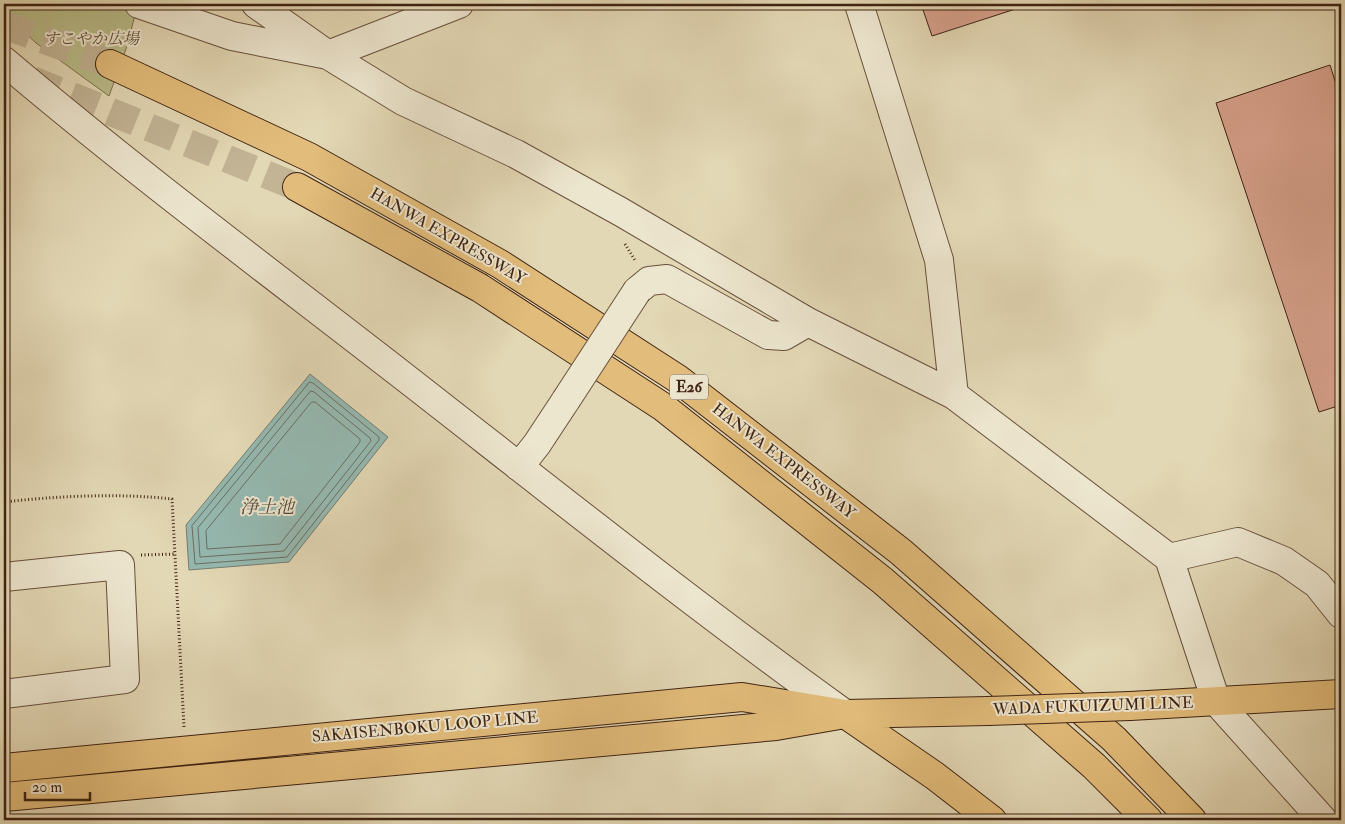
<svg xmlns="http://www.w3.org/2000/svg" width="1345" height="824" viewBox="0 0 1345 824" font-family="'IM FELL Double Pica','Noto Serif JP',serif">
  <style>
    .green { fill: #b9bd8a; stroke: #7c704e }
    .water { fill: #95b9b1; stroke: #737d72 }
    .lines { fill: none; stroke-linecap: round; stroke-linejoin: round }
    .shore { stroke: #6a6e62; stroke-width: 1 }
    .building { fill: #d7a18c; stroke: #3f2313 }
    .highway-tunnel { stroke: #c2b495; stroke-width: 28; stroke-dasharray: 28 14; stroke-linecap: butt }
    .minor-casing { stroke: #68503c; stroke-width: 30 }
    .major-casing { stroke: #3f2313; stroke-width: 30 }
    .highway-casing { stroke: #3f2313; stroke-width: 30 }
    .path { stroke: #3f2313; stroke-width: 3; stroke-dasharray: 1 2.5; stroke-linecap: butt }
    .minor { stroke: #ede6cf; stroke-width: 28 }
    .major { stroke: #e2bc7a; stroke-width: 28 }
    .highway { stroke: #e2bc7a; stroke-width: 28 }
    .minor-bridge-casing { stroke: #68503c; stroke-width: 30; stroke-linecap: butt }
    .major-bridge-casing { stroke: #3f2313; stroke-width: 30; stroke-linecap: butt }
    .minor-bridge { stroke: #ede6cf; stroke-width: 28 }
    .major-bridge { stroke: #e2bc7a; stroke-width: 28 }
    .labels { text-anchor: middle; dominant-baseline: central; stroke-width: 4; stroke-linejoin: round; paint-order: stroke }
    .shield { fill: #ede6cf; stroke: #735e4b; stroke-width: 1 }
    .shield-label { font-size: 15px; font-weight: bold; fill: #3f2313 }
    .park-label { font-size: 16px; font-style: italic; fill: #5e4a31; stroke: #ede6cf }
    .street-label { font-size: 16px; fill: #3f2313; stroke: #ede6cf }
    .water-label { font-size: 18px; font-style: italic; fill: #54483a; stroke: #ede6cf }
  </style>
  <rect width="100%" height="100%" fill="#e3d8b5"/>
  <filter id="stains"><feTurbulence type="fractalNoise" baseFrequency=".004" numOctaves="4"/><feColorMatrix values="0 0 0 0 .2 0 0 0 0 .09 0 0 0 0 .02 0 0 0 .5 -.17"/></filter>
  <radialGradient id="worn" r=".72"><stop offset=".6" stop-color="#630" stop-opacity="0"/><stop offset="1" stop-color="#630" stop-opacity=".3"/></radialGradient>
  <!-- green -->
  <path class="green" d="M 4,4 L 138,4 L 126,49 L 109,96 L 36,43 L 4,13 Z"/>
  <!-- water -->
  <path class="water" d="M 310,374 L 388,437 L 289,562 L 189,570 L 186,525 Z"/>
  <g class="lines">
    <!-- shore -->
    <path class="shore" d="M 310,382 L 313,383 L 379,437 L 379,440 L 287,557 L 195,564 L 192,526 Z
      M 311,391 L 314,392 L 370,438 L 371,441 L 284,551 L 200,557 L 198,528 Z
      M 312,402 L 315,402 L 360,439 L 360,442 L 280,544 L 207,549 L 206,531 Z"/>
  </g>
  <!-- building -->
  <path class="building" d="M 921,4 L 1031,4 L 932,36 Z
    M 1330,65 L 1341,100 L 1341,405 L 1319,412 L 1216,103 Z"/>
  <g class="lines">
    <!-- highway-tunnel -->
    <path class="highway-tunnel" d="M 4,25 L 110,64
      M 32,80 L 297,187"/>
    <!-- minor casing -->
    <g class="minor-casing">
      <path id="minor" d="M 139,4 L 232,36 L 328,55 L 459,4
        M 256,4 L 328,55 L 403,101 L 516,154 L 621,212 L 808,322 L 954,395 L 1169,558 L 1216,701 L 1323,820
        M 859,4 L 939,260 L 954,395
        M 4,61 C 135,172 272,274 407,379 C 552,492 696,607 845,714
        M 637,291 L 649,281 L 667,279 L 768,335 L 784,336 L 808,322
        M 519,467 L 537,444 L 566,400
        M 1169,558 L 1238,542 L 1284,561 L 1317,584 L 1341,614
        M 4,577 L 120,565 L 125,679 L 4,694"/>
    </g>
    <!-- major casing -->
    <g class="major-casing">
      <path id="major" d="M 1130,706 L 1341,694
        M 4,768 L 742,697 L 845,714 L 935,776 L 992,820
        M 4,797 L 776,726 L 845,714 L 988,711"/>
    </g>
    <!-- highway casing -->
    <g class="highway-casing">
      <path id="highway" d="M 110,64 L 309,157 L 500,264 L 678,379 L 901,552 L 1114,739 L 1192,820
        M 297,187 L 480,288 L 663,407 L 883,581 L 1094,766 L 1148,820"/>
    </g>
    <!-- path -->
    <path class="path" d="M 625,244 L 636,262
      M 4,502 C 57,496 119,493 172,499 L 184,727
      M 141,555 L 176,554"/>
    <!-- minor -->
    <use href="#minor" class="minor"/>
    <!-- major -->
    <use href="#major" class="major"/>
    <!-- highway -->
    <use href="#highway" class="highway"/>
    <!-- minor-bridge casing -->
    <g class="minor-bridge-casing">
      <path id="minor-bridge" d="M 566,400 L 637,291"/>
    </g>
    <!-- major-bridge casing -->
    <g class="major-bridge-casing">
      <path id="major-bridge" d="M 988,711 L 1130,706"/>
    </g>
    <!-- minor-bridge -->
    <use href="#minor-bridge" class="minor-bridge"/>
    <!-- major-bridge -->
    <use href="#major-bridge" class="major-bridge"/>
  </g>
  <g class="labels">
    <!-- shield labels -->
    <rect class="shield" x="670" y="374.5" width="38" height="25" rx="4"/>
    <g class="shield-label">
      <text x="689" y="387">E26</text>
    </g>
    <!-- park labels -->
    <g class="park-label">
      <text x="91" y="39">すこやか広場</text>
    </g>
    <!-- street labels -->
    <g class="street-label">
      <text transform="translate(448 236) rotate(30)">HANWA EXPRESSWAY</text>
      <text transform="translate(784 461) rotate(38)">HANWA EXPRESSWAY</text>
      <text transform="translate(1093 706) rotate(-2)">WADA FUKUIZUMI LINE</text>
      <text transform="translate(425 727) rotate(-5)">SAKAISENBOKU LOOP LINE</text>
    </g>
    <!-- water labels -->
    <g class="water-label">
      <text x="267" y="507">浄土池</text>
    </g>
  </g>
  <!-- margin -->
  <rect width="1345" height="824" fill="none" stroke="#e3d8b5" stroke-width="20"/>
  <rect x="5" y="5" width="1335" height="814" fill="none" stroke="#3f2313" stroke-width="2.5"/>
  <rect x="10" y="10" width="1325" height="804" fill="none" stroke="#3f2313"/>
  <!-- scale -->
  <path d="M25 792v8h65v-8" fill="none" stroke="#3f2313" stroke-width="2.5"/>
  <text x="32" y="792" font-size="15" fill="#3f2313" stroke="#ede6cf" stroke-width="4" paint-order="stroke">20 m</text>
  <rect width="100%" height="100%" filter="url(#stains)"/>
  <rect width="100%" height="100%" fill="url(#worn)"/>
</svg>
